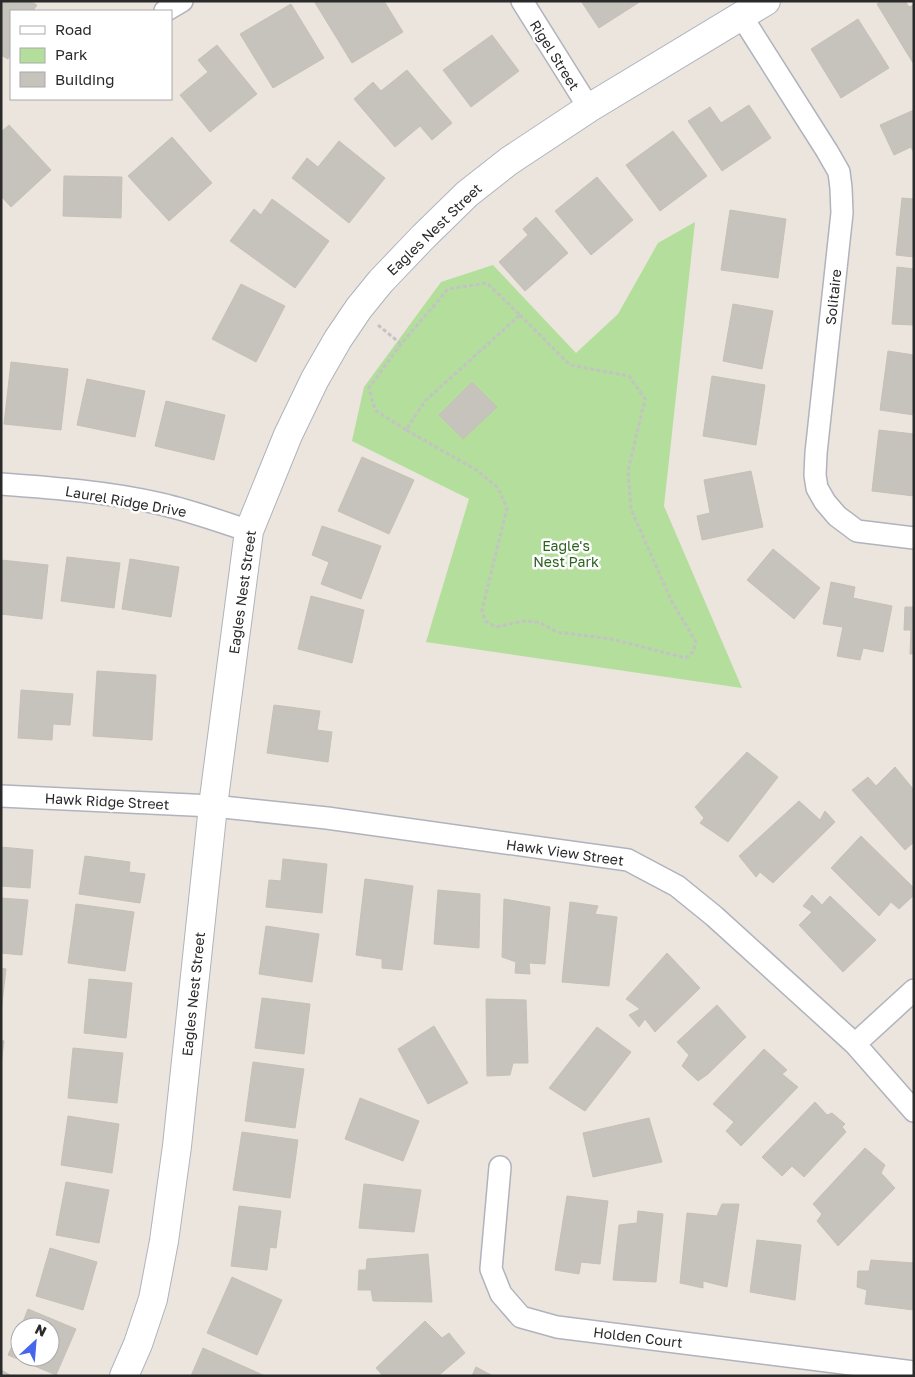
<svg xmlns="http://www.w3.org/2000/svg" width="915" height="1377" viewBox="0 0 915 1377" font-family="'Golos Text',sans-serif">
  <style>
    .green { fill: #b3de9c }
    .building { fill: #c6c2bc; stroke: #c6c0b6 }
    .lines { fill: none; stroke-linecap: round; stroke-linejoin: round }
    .street-casing { stroke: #b0b3bd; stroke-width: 24 }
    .secondary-casing { stroke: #b0b3bd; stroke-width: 30 }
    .path { stroke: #c3c3c3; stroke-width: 3; stroke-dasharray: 4 2.5; stroke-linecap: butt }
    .street { stroke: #fff; stroke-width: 21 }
    .secondary { stroke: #fff; stroke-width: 28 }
    .labels { text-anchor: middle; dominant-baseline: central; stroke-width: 5; stroke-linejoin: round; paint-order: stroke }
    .street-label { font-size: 14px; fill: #2a2a2a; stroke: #fff }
    .park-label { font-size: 14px; fill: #2d621f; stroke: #fff }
  </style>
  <rect width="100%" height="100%" fill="#ebe5dd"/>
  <!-- green -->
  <path class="green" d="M 695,222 L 664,506 L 742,688 L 426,642 L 469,499 L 352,441 L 364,387 L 441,282 L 493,265 L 576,353 L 618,314 L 658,243 Z"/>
  <!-- building -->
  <path class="building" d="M 1,1 L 29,1 L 37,5 L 33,11 L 11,11 L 11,53 L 8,59 L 1,55 Z
    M 314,1 L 384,1 L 403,32 L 352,63 Z
    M 581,1 L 641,1 L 599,28 Z
    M 882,1 L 905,1 L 909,7 L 914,5 L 913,63 L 877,4 Z
    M 291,4 L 324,58 L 273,88 L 240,34 Z
    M 858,19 L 889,68 L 841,98 L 811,49 Z
    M 492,35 L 519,71 L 471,107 L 443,70 Z
    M 217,45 L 257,94 L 210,132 L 180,95 L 208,72 L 198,60 Z
    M 407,70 L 452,123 L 432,140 L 420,126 L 395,147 L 354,99 L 373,82 L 381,91 Z
    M 749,105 L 771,138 L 722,171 L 688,121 L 710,107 L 721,123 Z
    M 914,110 L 914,153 L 911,147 L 894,155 L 880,125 Z
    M 9,125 L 51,170 L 11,207 L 1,196 L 1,132 Z
    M 673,131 L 707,176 L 660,211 L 626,165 Z
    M 172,137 L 212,183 L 169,221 L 128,176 Z
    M 339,141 L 385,178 L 349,223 L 292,178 L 307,158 L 318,167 Z
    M 64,176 L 122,177 L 121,218 L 63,216 Z
    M 597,177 L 633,220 L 591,255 L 555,211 Z
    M 902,198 L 914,199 L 914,257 L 896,255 Z
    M 272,199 L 329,241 L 295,288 L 230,241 L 254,209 L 261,215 Z
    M 730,210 L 786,219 L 778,278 L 721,270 Z
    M 536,217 L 568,253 L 525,291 L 499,262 L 528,235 L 523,229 Z
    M 897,267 L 914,269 L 914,325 L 892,324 Z
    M 241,284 L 285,306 L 256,362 L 212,339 Z
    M 733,304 L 773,311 L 762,369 L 723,361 Z
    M 888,351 L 914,355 L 914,415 L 880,410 Z
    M 11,362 L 68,369 L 61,430 L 4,424 Z
    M 712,376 L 765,385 L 756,445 L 703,436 Z
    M 87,379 L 145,391 L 135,437 L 77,425 Z
    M 472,382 L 497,407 L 463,439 L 439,415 Z
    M 166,401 L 225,415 L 214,460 L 155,446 Z
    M 879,430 L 914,434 L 914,496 L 872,491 Z
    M 362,457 L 414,480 L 389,534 L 338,511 Z
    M 751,471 L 763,527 L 702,540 L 697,516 L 710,513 L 704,480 Z
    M 322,526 L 381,546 L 361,599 L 321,584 L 329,562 L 312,555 Z
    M 773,549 L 820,588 L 794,619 L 747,580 Z
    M 67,557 L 120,563 L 114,608 L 61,601 Z
    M 130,559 L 179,567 L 171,617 L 122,609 Z
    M 1,560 L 48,565 L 42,619 L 1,614 Z
    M 831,582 L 855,587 L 853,598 L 892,606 L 883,652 L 863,648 L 860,660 L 837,656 L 843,627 L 823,624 Z
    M 311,596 L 364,610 L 352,663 L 298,649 Z
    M 905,607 L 914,607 L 914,654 L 910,654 L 911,630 L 904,630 Z
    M 97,671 L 156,675 L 152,740 L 93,736 Z
    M 21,690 L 73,694 L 70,725 L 53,724 L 52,740 L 18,738 Z
    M 274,705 L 320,711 L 317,730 L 332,732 L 328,762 L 267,753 Z
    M 747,752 L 778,777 L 728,842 L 700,823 L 704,818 L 695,807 Z
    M 895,767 L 914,790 L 914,842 L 905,850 L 852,790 L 868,777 L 876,786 Z
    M 799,801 L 820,820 L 825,811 L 835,822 L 773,883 L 760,872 L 756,877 L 739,856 Z
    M 861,836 L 914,888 L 914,895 L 899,909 L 891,902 L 879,916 L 831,868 Z
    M 1,847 L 33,850 L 30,888 L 1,886 Z
    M 85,856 L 130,862 L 129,872 L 145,874 L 140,903 L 79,894 Z
    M 283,859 L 327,864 L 322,913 L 266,907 L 269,880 L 281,881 Z
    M 365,879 L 413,886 L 402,970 L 382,968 L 382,959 L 356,955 Z
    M 438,890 L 480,894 L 479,948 L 434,944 Z
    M 812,895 L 822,905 L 830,896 L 876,940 L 843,972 L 799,925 L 812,912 L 803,906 Z
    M 1,898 L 28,900 L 22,955 L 1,953 Z
    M 504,899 L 550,907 L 545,964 L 529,963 L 530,974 L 515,973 L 516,962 L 502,957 Z
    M 570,902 L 598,906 L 595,914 L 617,917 L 609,986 L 562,982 Z
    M 76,904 L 134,912 L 125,971 L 68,963 Z
    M 266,926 L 319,934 L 312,982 L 259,974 Z
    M 667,953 L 700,988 L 655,1032 L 645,1019 L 639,1027 L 629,1015 L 640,1009 L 626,999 Z
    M 1,968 L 6,969 L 1,1012 Z
    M 89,979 L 132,983 L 126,1038 L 84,1033 Z
    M 262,998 L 310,1004 L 304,1054 L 255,1048 Z
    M 486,999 L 526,1000 L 528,1063 L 513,1063 L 510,1075 L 487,1076 Z
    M 717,1005 L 746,1037 L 708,1074 L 698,1081 L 682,1066 L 689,1055 L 677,1042 Z
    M 434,1026 L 468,1083 L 428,1104 L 398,1049 Z
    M 597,1027 L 631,1052 L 585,1111 L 549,1088 Z
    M 1,1040 L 4,1041 L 1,1064 Z
    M 73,1048 L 123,1053 L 117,1103 L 68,1098 Z
    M 764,1049 L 787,1070 L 782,1074 L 798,1087 L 741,1146 L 726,1131 L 734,1122 L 713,1104 Z
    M 253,1062 L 304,1069 L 295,1128 L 245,1121 Z
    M 360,1098 L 419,1121 L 403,1161 L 345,1139 Z
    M 815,1102 L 827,1115 L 832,1113 L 845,1124 L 842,1127 L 846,1132 L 804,1177 L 792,1166 L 782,1176 L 762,1157 Z
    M 68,1116 L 119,1124 L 112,1173 L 61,1165 Z
    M 649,1118 L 662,1162 L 593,1177 L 583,1133 Z
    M 242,1132 L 298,1140 L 290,1198 L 233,1190 Z
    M 865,1148 L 885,1165 L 881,1173 L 895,1188 L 838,1246 L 817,1221 L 822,1214 L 813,1204 Z
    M 66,1182 L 109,1190 L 99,1243 L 56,1235 Z
    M 364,1184 L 421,1190 L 414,1232 L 359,1228 Z
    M 567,1196 L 608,1201 L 600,1264 L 581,1262 L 579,1274 L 555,1270 Z
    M 722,1204 L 739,1204 L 727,1287 L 703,1281 L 703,1288 L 680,1283 L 687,1213 L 717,1216 Z
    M 239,1206 L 281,1211 L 276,1248 L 270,1247 L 267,1270 L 231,1266 Z
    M 638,1211 L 663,1214 L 656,1282 L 613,1280 L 619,1225 L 637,1223 Z
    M 757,1240 L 801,1245 L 795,1300 L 750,1292 Z
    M 50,1248 L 97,1262 L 83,1310 L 36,1296 Z
    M 428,1254 L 432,1302 L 373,1301 L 371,1290 L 358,1290 L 359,1270 L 366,1270 L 367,1259 Z
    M 871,1260 L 914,1263 L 914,1310 L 865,1304 L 867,1290 L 857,1287 L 858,1271 L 869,1271 Z
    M 232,1277 L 282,1300 L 257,1355 L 207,1333 Z
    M 28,1309 L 76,1329 L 56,1375 L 8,1355 L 20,1328 L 20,1357 L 50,1357 L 50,1327 L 21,1327 Z
    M 425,1321 L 442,1338 L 449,1333 L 465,1353 L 438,1376 L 383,1376 L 376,1368 Z
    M 203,1348 L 265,1376 L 191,1376 Z
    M 476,1367 L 493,1376 L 472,1376 Z
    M 1,1370 L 12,1376 L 1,1376 Z"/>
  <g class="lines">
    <!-- street casing -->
    <g class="street-casing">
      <path id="street" d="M 522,1 L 589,108
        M 165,11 L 182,1
        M 742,17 L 827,151 L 839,172 L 841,188 L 842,213 L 816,453 L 815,475 L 817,488 L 825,502 L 837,516 L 857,531 L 914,538
        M 1,484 C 55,488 109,492 161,504 C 191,511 220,521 249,531
        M 1,796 L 213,806 L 327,818 L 628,860 L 677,886 L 714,916 L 855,1044 L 914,1111
        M 855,1044 L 914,990
        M 500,1167 L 491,1269 L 501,1294 L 521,1317 L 557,1327 L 914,1372"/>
    </g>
    <!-- secondary casing -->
    <g class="secondary-casing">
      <path id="secondary" d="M 124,1376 L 138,1344 L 153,1299 L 164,1241 L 177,1146 L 213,806 L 249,531 L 288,435 L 315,379 L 338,339 L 359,308 L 381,281 L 423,237 L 467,194 L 509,161 L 589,108 L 766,1"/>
    </g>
    <!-- path -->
    <path class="path" d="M 520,315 L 570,365 L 629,376 L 645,399 L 628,471 L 631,509 L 671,600 L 696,642 L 693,652 L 686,658 L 611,639 L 557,632 L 539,622 L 524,621 L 496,627 L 485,621 L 482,610 L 507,508 L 498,488 L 478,471 L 406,430 L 425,401 Z
      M 378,325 L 401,344
      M 406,430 L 375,410 L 369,388 L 401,344 L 448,289 L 487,283 L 520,315"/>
    <!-- street -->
    <use href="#street" class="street"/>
    <!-- secondary -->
    <use href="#secondary" class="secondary"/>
  </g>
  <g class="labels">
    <!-- street labels -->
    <g class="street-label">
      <text transform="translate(555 55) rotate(58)">Rigel Street</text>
      <text transform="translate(434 229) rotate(-44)">Eagles Nest Street</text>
      <text transform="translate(833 297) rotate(-84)">Solitaire</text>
      <text transform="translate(126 501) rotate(10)">Laurel Ridge Drive</text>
      <text transform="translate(242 592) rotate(-82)">Eagles Nest Street</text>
      <text transform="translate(107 801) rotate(3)">Hawk Ridge Street</text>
      <text transform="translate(565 852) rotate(8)">Hawk View Street</text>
      <text transform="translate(193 994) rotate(-84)">Eagles Nest Street</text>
      <text transform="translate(638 1337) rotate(7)">Holden Court</text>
    </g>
    <!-- park labels -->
    <g class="park-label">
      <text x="566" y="545">Eagle's<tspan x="566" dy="16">Nest Park</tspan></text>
    </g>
  </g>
  <!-- border -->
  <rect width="915" height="1377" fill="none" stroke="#2a2a2a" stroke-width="5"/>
  <!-- legend -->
  <rect x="10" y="10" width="162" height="90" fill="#ffffff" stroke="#aaaaaa"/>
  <rect x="20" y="26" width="25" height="8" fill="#ffffff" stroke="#aaaaaa"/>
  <text x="55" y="35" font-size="15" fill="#2a2a2a">Road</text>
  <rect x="20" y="48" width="25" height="15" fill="#b3de9c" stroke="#aaaaaa"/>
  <text x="55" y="60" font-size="15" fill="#2a2a2a">Park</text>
  <rect x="20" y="72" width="25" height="15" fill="#c6c2bc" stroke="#aaaaaa"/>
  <text x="55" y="85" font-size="15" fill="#2a2a2a">Building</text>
  <!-- north arrow -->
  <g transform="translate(35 1342) rotate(26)"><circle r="24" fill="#ffffff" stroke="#aaaaaa"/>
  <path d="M0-4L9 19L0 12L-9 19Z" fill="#4766ee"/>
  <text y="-8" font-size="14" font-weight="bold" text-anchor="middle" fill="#2a2a2a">N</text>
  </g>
</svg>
